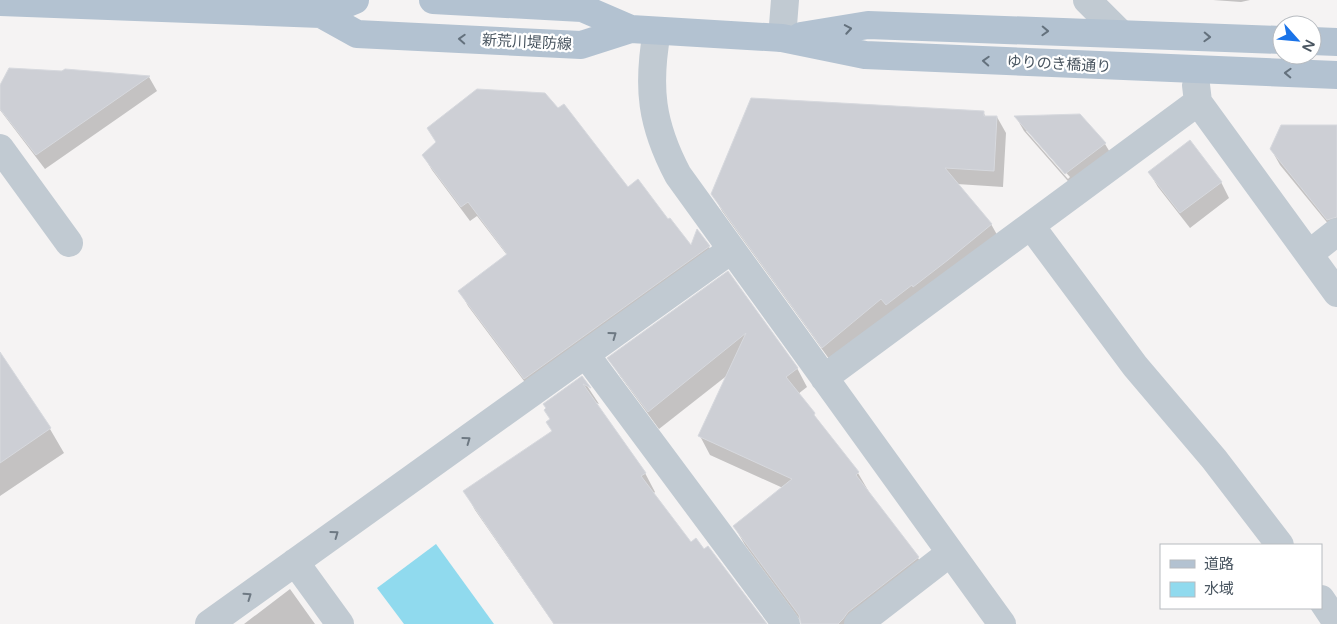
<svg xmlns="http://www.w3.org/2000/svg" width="1337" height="624" viewBox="0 0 1337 624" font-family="'Varela Round','Noto Sans JP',sans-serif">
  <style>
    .water { fill: #90daee }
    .shadow { fill: #0003; fill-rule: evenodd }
    .building { fill: #cdcfd5; stroke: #d7d9de }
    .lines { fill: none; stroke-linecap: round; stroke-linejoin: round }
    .minor { stroke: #c1cad2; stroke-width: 28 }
    .major { stroke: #b3c2d1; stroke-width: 28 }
    .oneway { stroke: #64717d }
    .oneway2 { stroke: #6e7983 }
    .labels { text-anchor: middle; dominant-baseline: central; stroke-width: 4.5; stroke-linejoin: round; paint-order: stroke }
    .street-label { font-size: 15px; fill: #4a5661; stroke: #fff }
  </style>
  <rect width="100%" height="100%" fill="#f5f3f3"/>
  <!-- water -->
  <path class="water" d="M 436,544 L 494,624 L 404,624 L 377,588 Z"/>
  <!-- shadow -->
  <path class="shadow" d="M 1213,0 L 1250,0 L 1241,2 Z
    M 65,70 L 149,77 L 157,91 L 45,169 L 0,110 L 0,87 Z
    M 983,112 L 986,117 L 997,117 L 1006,133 L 1003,187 L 957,184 L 991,224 L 1000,240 L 832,363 L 722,211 L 713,194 Z
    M 1016,117 L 1105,144 L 1114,159 L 1074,188 L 1024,131 ZM 1026,131 L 1029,131 L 1070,177 L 1068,179 Z
    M 1337,137 L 1337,220 L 1330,226 L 1280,165 L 1271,149 Z
    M 423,155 L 668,221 L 691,247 L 709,247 L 717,261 L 533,393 L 468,306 L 460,291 L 507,255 L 477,216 L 470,221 L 432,170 Z
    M 1149,172 L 1221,182 L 1229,198 L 1190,228 L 1158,187 Z
    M 728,273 L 797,368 L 807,387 L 798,394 L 858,473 L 869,492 L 868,492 L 918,558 L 929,576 L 867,624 L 803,624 L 745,545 L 734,526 L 783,488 L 710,455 L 700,436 L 729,374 L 659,429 L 620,376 L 609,358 Z
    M 0,354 L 50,429 L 64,453 L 0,496 Z
    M 582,378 L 599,404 L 594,402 L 645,473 L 655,492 L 653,494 L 691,543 L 765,624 L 554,624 L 475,510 L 465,491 L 553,432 L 551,419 Z
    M 290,589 L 315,624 L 244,624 Z"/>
  <!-- building -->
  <path class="building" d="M 9,68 L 62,71 L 65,69 L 150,76 L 36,155 L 0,109 L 0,85 Z
    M 477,89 L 545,93 L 558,108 L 564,104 L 628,187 L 638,179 L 668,219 L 670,218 L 691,245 L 697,229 L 710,246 L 524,379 L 458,291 L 507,254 L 468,202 L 461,207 L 422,155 L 436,142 L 427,128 Z
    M 751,98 L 984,111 L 984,116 L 997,116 L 994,171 L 945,168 L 992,224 L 948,260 L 913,287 L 912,285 L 886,305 L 881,299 L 822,348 L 711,194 Z
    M 1080,114 L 1106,143 L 1065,174 L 1014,116 Z
    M 1281,125 L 1337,125 L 1337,217 L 1327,220 L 1270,149 Z
    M 1190,140 L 1222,182 L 1180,213 L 1148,172 Z
    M 728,271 L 798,368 L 786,377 L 815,413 L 814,415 L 859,472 L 856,475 L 919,557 L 848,612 L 843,619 L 838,624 L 801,624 L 799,615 L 733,526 L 792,479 L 698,436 L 746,333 L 648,412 L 607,358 Z
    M 0,352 L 51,428 L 0,463 Z
    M 582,376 L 591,388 L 583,384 L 646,473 L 641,476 L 691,542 L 696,538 L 704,549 L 708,546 L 767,624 L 554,624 L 463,491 L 552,431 L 546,422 L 550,419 L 544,410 L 546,408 L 543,404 Z"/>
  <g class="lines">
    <!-- minor -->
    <path class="minor" d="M 1087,0 L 1121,34
      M 657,31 C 647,87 651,124 678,175 L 1002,624
      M 782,38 L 785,0
      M 1196,85 L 1198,102 L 1337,293
      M 0,148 L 69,243
      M 1031,226 L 1135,366 L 1214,459 L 1280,545
      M 1309,254 L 1337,232
      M 586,355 L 786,624
      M 824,378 L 1198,102
      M 295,562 L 340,624
      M 1321,599 L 1337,623
      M 209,624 L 731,250
      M 858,624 L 950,553"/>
    <!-- major -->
    <path class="major" d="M 433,0 L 582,8 L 631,29 L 782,38 L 865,55 L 1337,75
      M 0,2 L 321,14 L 355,0
      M 321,14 L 357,34 L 581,45 L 631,29
      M 801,36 L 868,25 L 1282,40
      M 1312,41 L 1337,42"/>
  </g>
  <!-- one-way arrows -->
  <defs><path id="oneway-chevron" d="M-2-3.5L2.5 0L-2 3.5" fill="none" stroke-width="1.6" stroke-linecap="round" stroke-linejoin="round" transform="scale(1.25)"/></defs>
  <g class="oneway">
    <use href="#oneway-chevron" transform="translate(848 29) rotate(-10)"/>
    <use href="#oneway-chevron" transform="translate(1045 31) rotate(2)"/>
    <use href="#oneway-chevron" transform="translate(1207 37) rotate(2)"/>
    <use href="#oneway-chevron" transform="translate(462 39) rotate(-177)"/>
    <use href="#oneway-chevron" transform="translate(986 61) rotate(-177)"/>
    <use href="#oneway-chevron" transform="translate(1288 73) rotate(-178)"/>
  </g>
  <g class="oneway2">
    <use href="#oneway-chevron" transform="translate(613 335) rotate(-36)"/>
    <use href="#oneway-chevron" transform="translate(467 440) rotate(-36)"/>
    <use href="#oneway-chevron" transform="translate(335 534) rotate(-36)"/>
    <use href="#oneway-chevron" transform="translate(248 596) rotate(-35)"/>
  </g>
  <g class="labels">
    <!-- street labels -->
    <g class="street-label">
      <text transform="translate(527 42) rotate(3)">新荒川堤防線</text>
      <text transform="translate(1059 64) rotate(3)">ゆりのき橋通り</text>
    </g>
  </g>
  <!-- legend -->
  <rect x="1160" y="544" width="162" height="65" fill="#ffffff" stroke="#b7bbc0"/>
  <rect x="1170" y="560" width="25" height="8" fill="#b3c2d1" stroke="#b7bbc0"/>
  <text x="1204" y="569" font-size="15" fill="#4a5661">道路</text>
  <rect x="1170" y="582" width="25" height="15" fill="#90daee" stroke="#b7bbc0"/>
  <text x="1204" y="594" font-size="15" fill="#4a5661">水域</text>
  <!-- north arrow -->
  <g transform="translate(1297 40) rotate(117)"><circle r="24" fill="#ffffff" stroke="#b7bbc0"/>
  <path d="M0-4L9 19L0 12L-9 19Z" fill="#1a73e8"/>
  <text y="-8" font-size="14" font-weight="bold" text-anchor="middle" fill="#4a5661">N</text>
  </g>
</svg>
